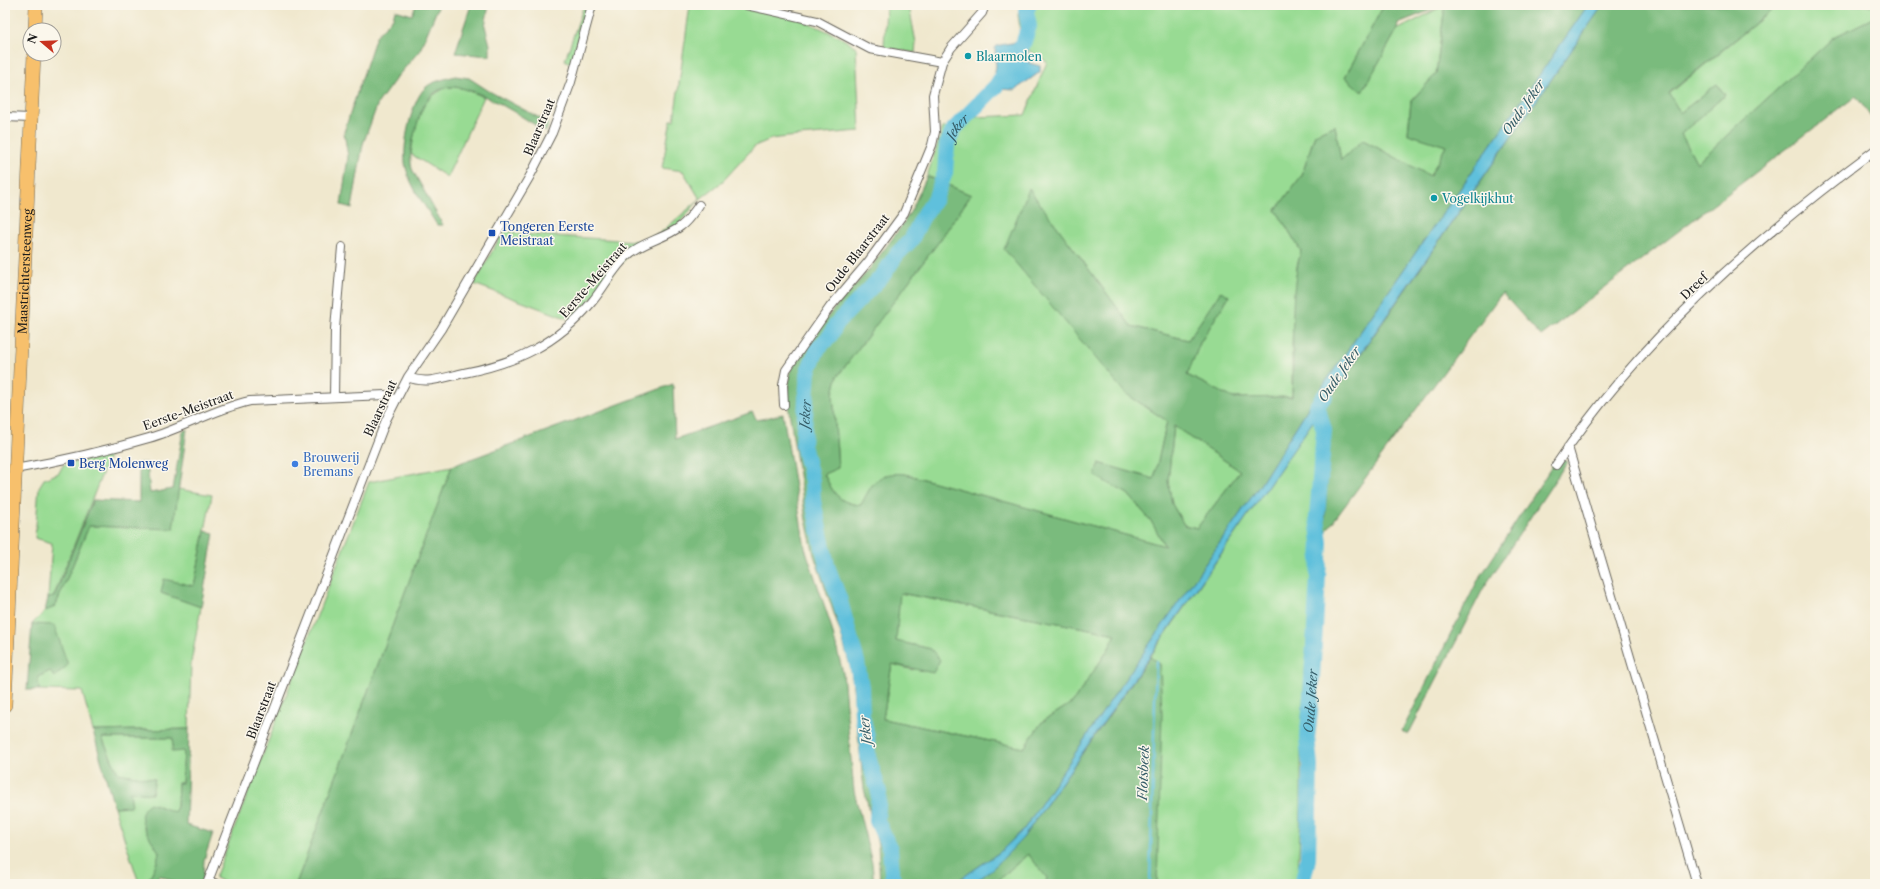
<svg xmlns="http://www.w3.org/2000/svg" width="1880" height="889" viewBox="0 0 1880 889" font-family="'Libre Caslon Text',serif">
  <style>
    .green { fill: #98db93; stroke: #5a7c58 }
    .forest { fill: #7abb7d; stroke: #4b6c4c; fill-rule: evenodd }
    .water { fill: #5ec0dc; stroke: #3d6e7c }
    .lines { fill: none; stroke-linecap: round; stroke-linejoin: round }
    .stream { stroke: #5ec0dc; stroke-width: 2.5 }
    .river { stroke: #5ec0dc; stroke-width: 16 }
    .minor-casing { stroke: #66635a; stroke-width: 10 }
    .primary-casing { stroke: #66635a; stroke-width: 14 }
    .minor { stroke: #fff; stroke-width: 8 }
    .primary { stroke: #f7c06c; stroke-width: 13 }
    .culture-dot { fill: #0f9aa8; stroke: #fbf7ec; stroke-width: 1.5 }
    .transit-dot { fill: #1a4fb4; stroke: #fbf7ec; stroke-width: 1.5 }
    .shop-dot { fill: #3f7fe0; stroke: #fbf7ec; stroke-width: 1.5 }
    .labels { text-anchor: middle; dominant-baseline: central; stroke-width: 3; stroke-linejoin: round; paint-order: stroke }
    .culture-label { font-size: 12px; fill: #0d838f; stroke: #fbf7ec; text-anchor: start }
    .street-label { font-size: 12px; fill: #1c1c1c; stroke: #fbf7ec }
    .transit-label { font-size: 12px; fill: #164399; stroke: #fbf7ec; text-anchor: start }
    .shop-label { font-size: 12px; fill: #366cbe; stroke: #fbf7ec; text-anchor: start }
    .water-label { font-size: 13px; font-style: italic; fill: #365e69; stroke: #fbf7ec }
  </style>
  <rect width="100%" height="100%" fill="#fbf7ec"/>
  <filter id="ink" filterUnits="userSpaceOnUse"><feTurbulence type="fractalNoise" baseFrequency=".025" numOctaves="2"/><feDisplacementMap in="SourceGraphic" scale="8" xChannelSelector="R" yChannelSelector="G"/><feConvolveMatrix kernelMatrix="1 2 1 2 8 2 1 2 1" color-interpolation-filters="sRGB"/></filter>
  <filter id="wash" filterUnits="userSpaceOnUse"><feTurbulence type="fractalNoise" baseFrequency=".012" numOctaves="4" result="noise"/><feDisplacementMap in="SourceGraphic" scale="16" xChannelSelector="R" yChannelSelector="G"/><feGaussianBlur stdDeviation="0.9" result="paint"/><feColorMatrix in="noise" values="0 0 0 0 0 0 0 0 0 0 0 0 0 0 0 0 0 1.4 0 .05"/><feComposite in="paint" operator="in"/></filter>
  <g filter="url(#wash)">
    <rect width="100%" height="100%" fill="#f0e8ce"/>
    <!-- green -->
    <path class="green" d="M 584,5 L 588,5 L 571,64 L 565,60 Z
      M 690,5 L 738,5 L 800,19 L 838,36 L 856,47 L 860,131 L 787,137 L 771,139 L 755,146 L 722,182 L 700,199 L 676,227 L 636,246 L 587,304 L 571,320 L 474,284 L 504,230 L 521,234 L 636,241 L 659,234 L 700,199 L 683,171 L 662,168 L 671,120 L 674,120 Z
      M 886,5 L 912,5 L 909,6 L 916,43 L 915,53 L 884,47 Z
      M 1021,5 L 1384,5 L 1345,77 L 1362,92 L 1397,30 L 1445,5 L 1436,74 L 1411,101 L 1408,133 L 1446,146 L 1430,176 L 1363,140 L 1341,161 L 1335,125 L 1315,134 L 1302,175 L 1276,210 L 1301,251 L 1297,266 L 1292,343 L 1292,397 L 1233,398 L 1187,375 L 1200,343 L 1229,296 L 1221,292 L 1188,340 L 1131,326 L 1029,189 L 1125,393 L 1167,421 L 1154,479 L 1099,463 L 1095,475 L 1128,494 L 1151,521 L 1165,546 L 905,474 L 873,484 L 861,505 C 838,503 834,494 824,474 L 838,467 L 833,394 L 837,377 L 940,240 L 971,195 L 927,176 L 943,127 L 959,130 L 975,117 L 1025,115 L 1047,62 L 1028,50 L 1027,45 L 1029,40 L 1023,38 L 1022,41 L 1018,15 Z
      M 1778,5 L 1875,5 L 1875,17 L 1834,37 L 1697,163 L 1681,134 L 1725,95 L 1717,84 L 1680,113 L 1669,94 Z
      M 448,87 L 463,88 L 484,97 L 447,177 L 411,154 C 416,124 416,100 448,87 Z
      M 1316,417 L 1320,449 L 1312,516 L 1314,537 L 1301,734 L 1301,808 L 1298,875 L 1296,884 L 1157,884 L 1160,664 L 1150,657 Z
      M 1174,426 L 1240,471 L 1197,528 L 1184,525 L 1172,504 L 1168,481 Z
      M 110,454 L 53,598 L 48,598 L 52,543 L 35,538 L 39,487 L 44,479 L 59,473 L 63,465 Z
      M 452,466 L 296,884 L 228,884 L 215,878 L 369,482 Z
      M 178,489 L 212,495 L 194,586 L 161,593 L 201,607 L 191,663 L 189,729 L 93,731 L 82,691 L 39,690 L 38,677 L 50,671 L 54,677 L 32,624 L 45,611 L 55,607 L 89,526 L 173,529 Z
      M 899,593 L 1116,634 L 1108,650 L 1073,702 L 1042,722 L 1024,748 L 883,719 L 892,664 L 913,670 L 931,649 L 896,641 Z
      M 102,738 L 173,738 L 184,751 L 182,783 L 178,783 L 177,807 L 174,812 L 168,811 L 155,804 L 143,826 L 159,852 L 157,862 L 148,882 L 139,883 L 114,807 L 131,806 L 129,791 L 152,794 L 118,773 Z
      M 1028,854 L 1047,878 L 1045,884 L 991,884 L 997,881 Z"/>
    <!-- forest -->
    <path class="forest" d="M 416,5 L 439,5 L 420,50 L 397,77 L 378,103 L 363,144 L 352,208 L 341,205 L 348,157 L 344,132 L 376,36 L 393,18 L 395,10 L 412,15 Z
      M 471,5 L 489,5 L 485,26 L 490,45 L 490,56 L 455,53 Z
      M 1384,5 L 1444,5 L 1398,23 L 1397,30 L 1362,92 L 1345,77 Z
      M 1445,5 L 1588,5 L 1313,400 L 1260,485 L 1121,685 L 1024,829 L 1000,852 L 953,884 L 880,884 L 878,845 L 864,789 L 851,669 L 841,634 L 814,555 L 806,520 L 787,398 L 791,369 L 832,311 L 868,271 L 901,227 L 912,209 L 927,176 L 971,195 L 940,240 L 837,377 L 833,394 L 838,468 L 824,474 C 834,494 838,503 861,505 C 872,483 878,471 905,474 L 1165,546 L 1151,521 L 1128,494 L 1095,476 L 1099,463 L 1154,479 L 1167,421 L 1125,393 L 1004,249 L 1029,189 L 1131,326 L 1188,340 L 1221,291 L 1229,296 L 1200,343 L 1187,375 L 1233,398 L 1292,397 C 1295,349 1288,298 1301,251 L 1276,210 L 1302,175 L 1315,134 L 1335,125 L 1341,160 L 1363,140 L 1430,176 L 1446,146 L 1408,134 L 1411,101 L 1436,74 ZM 1174,426 L 1240,471 L 1197,528 L 1184,525 L 1172,504 L 1168,481 ZM 900,593 L 1116,634 L 1108,650 L 1073,702 L 1042,722 L 1024,748 L 883,719 L 892,664 L 933,673 L 940,660 L 931,649 L 896,641 Z
      M 1603,5 L 1778,5 L 1669,93 L 1680,113 L 1717,84 L 1725,95 L 1681,134 L 1697,163 L 1834,37 L 1875,17 L 1875,123 L 1856,96 L 1541,336 L 1502,293 L 1324,534 L 1330,428 L 1322,410 Z
      M 455,76 L 469,78 L 489,91 L 549,123 L 546,132 C 524,118 475,85 449,87 C 433,89 423,104 419,118 C 414,135 408,152 412,169 L 443,225 L 437,225 C 426,207 411,188 406,168 C 401,150 411,100 426,87 C 433,81 446,79 455,76 Z
      M 673,384 L 675,439 L 752,412 L 757,420 L 783,414 L 805,548 L 830,622 L 843,673 L 854,791 L 872,863 L 874,884 L 296,884 L 452,466 Z
      M 187,429 L 173,529 L 89,526 L 55,607 L 45,611 L 48,598 L 54,597 L 93,500 L 139,502 L 139,463 L 147,463 L 150,493 L 173,489 L 183,431 Z
      M 1558,457 L 1567,462 L 1483,589 L 1408,735 L 1402,731 L 1477,582 Z
      M 205,531 L 214,533 L 201,607 L 161,593 L 164,579 L 194,586 Z
      M 32,624 L 54,625 L 68,665 L 54,677 L 50,671 L 38,677 L 39,690 L 27,690 Z
      M 1150,657 L 1160,664 L 1162,714 L 1157,884 L 1045,884 L 1047,878 L 1028,854 L 997,881 L 991,884 L 969,884 L 983,876 L 1023,838 Z
      M 189,729 L 186,825 L 213,833 L 204,860 L 203,879 L 200,884 L 179,884 L 159,875 L 157,884 L 134,884 L 148,881 L 157,862 L 159,852 C 151,838 130,815 150,803 L 174,812 L 177,807 L 178,783 L 182,783 L 184,751 L 172,752 L 173,738 L 102,738 L 118,773 L 155,779 L 152,794 L 130,792 L 132,806 L 114,807 L 93,731 Z"/>
    <!-- water -->
    <path class="water" d="M 1588,5 L 1603,5 L 1023,838 C 1011,850 984,881 968,884 C 964,885 958,884 953,884 L 1000,852 L 1024,829 L 1121,685 L 1260,485 L 1313,400 Z
      M 1023,38 L 1029,40 L 1027,45 L 1029,63 L 1040,66 L 1040,72 L 1015,90 L 1000,89 L 993,83 L 996,66 L 995,47 C 1004,43 1012,44 1021,41 Z
      M 991,83 L 999,90 L 959,129 L 954,124 Z"/>
    <g class="lines">
      <!-- stream -->
      <path class="stream" d="M 1150,884 L 1156,662"/>
      <!-- river -->
      <g class="river">
        <path id="s1" d="M 893,884 L 890,849 L 877,821 L 879,792 L 868,757 L 867,737 L 862,715 L 861,687 L 857,662 L 839,598 L 827,566 L 813,501 L 812,481 L 803,445 L 808,371 L 818,348 L 830,336 L 837,323 L 883,275 L 897,254 L 911,240 L 922,218 L 935,199 L 945,173 L 947,145 L 954,129 L 996,86 L 1023,44 L 1029,26 L 1026,11 L 1029,5"/>
        <path id="s2" d="M 1302,884 L 1308,859 L 1310,765 L 1307,738 L 1310,712 L 1320,543 L 1317,517 L 1324,430 L 1317,406 L 1325,395"/>
      </g>
    </g>
  </g>
  <g filter="url(#ink)">
    <g class="lines">
      <!-- minor casing -->
      <g class="minor-casing">
        <path id="minor" d="M 746,5 L 817,21 L 870,49 L 942,62
          M 5,117 L 31,118
          M 408,377 C 426,385 446,377 464,373 C 516,363 557,344 591,303 C 604,288 613,268 628,255 C 643,241 665,239 681,226 C 688,221 693,213 699,205
          M 334,396 L 335,329 L 342,247
          M 784,405 L 783,385 L 786,370 L 830,307 L 868,262 L 904,213 L 932,145 L 935,132 L 933,95 L 942,62 L 951,48 L 982,13 L 985,5
          M 1568,447 L 1697,884
          M 1556,465 C 1639,340 1756,238 1875,150
          M 15,469 C 60,461 105,451 149,438 C 183,428 214,409 250,401 L 385,395 L 396,400
          M 208,881 L 217,884
          M 207,884 L 386,420 L 408,377 L 441,329 L 530,176 L 552,133 L 571,82 L 592,5"/>
      </g>
      <!-- primary casing -->
      <g class="primary-casing">
        <g id="primary">
          <path d="M 35,30 L 36,5"/>
          <path id="s3" d="M 5,705 L 34,54"/>
        </g>
      </g>
      <!-- minor -->
      <use href="#minor" class="minor"/>
      <!-- primary -->
      <use href="#primary" class="primary"/>
    </g>
  </g>
  <!-- markers -->
  <g class="culture-dot">
    <circle cx="968" cy="56" r="4"/>
    <circle cx="1434" cy="198" r="4"/>
  </g>
  <g class="transit-dot">
    <rect x="488" y="229" width="8" height="8" rx="2"/>
    <rect x="67" y="459" width="8" height="8" rx="2"/>
  </g>
  <circle class="shop-dot" cx="295" cy="464" r="4"/>
  <g class="labels">
    <!-- culture labels -->
    <g class="culture-label">
      <text x="976" y="56">Blaarmolen</text>
      <text x="1442" y="198">Vogelkijkhut</text>
    </g>
    <!-- street labels -->
    <g class="street-label">
      <text transform="translate(539 127) rotate(-67)">Blaarstraat</text>
      <text transform="translate(857 253) rotate(-52)">Oude Blaarstraat</text>
      <text stroke="none"><textPath href="#s3" startOffset="434">Maastrichtersteenweg</textPath></text>
      <text transform="translate(593 280) rotate(-49)">Eerste-Meistraat</text>
      <text transform="translate(1694 286) rotate(-44)">Dreef</text>
      <text transform="translate(380 408) rotate(-65)">Blaarstraat</text>
      <text transform="translate(188 410) rotate(-20)">Eerste-Meistraat</text>
      <text transform="translate(261 710) rotate(-69)">Blaarstraat</text>
    </g>
    <!-- transit labels -->
    <g class="transit-label">
      <text x="500" y="226">Tongeren Eerste<tspan x="500" dy="14">Meistraat</tspan></text>
      <text x="79" y="463">Berg Molenweg</text>
    </g>
    <!-- shop labels -->
    <g class="shop-label">
      <text x="303" y="457">Brouwerij<tspan x="303" dy="14">Bremans</tspan></text>
    </g>
    <!-- water labels -->
    <g class="water-label">
      <text transform="translate(1523 107) rotate(-55)">Oude Jeker</text>
      <text stroke="none"><textPath href="#s1" startOffset="819">Jeker</textPath></text>
      <text transform="translate(1339 374) rotate(-55)">Oude Jeker</text>
      <text stroke="none"><textPath href="#s1" startOffset="483">Jeker</textPath></text>
      <text stroke="none"><textPath href="#s2" startOffset="184">Oude Jeker</textPath></text>
      <text transform="translate(865 730) rotate(-96)">Jeker</text>
      <text transform="translate(1143 773) rotate(-88)">Flotsbeek</text>
    </g>
  </g>
  <!-- margin -->
  <rect width="1880" height="889" fill="none" stroke="#fbf7ec" stroke-width="20"/>
  <!-- north arrow -->
  <g transform="translate(42 42) rotate(289)"><circle r="19" fill="#fbf7ec" stroke="#a29f99"/>
  <path d="M0-3L7 15L0 10L-7 15Z" fill="#c8321e"/>
  <text y="-6" font-size="11" font-weight="bold" text-anchor="middle" fill="#1c1c1c">N</text>
  </g>
</svg>
